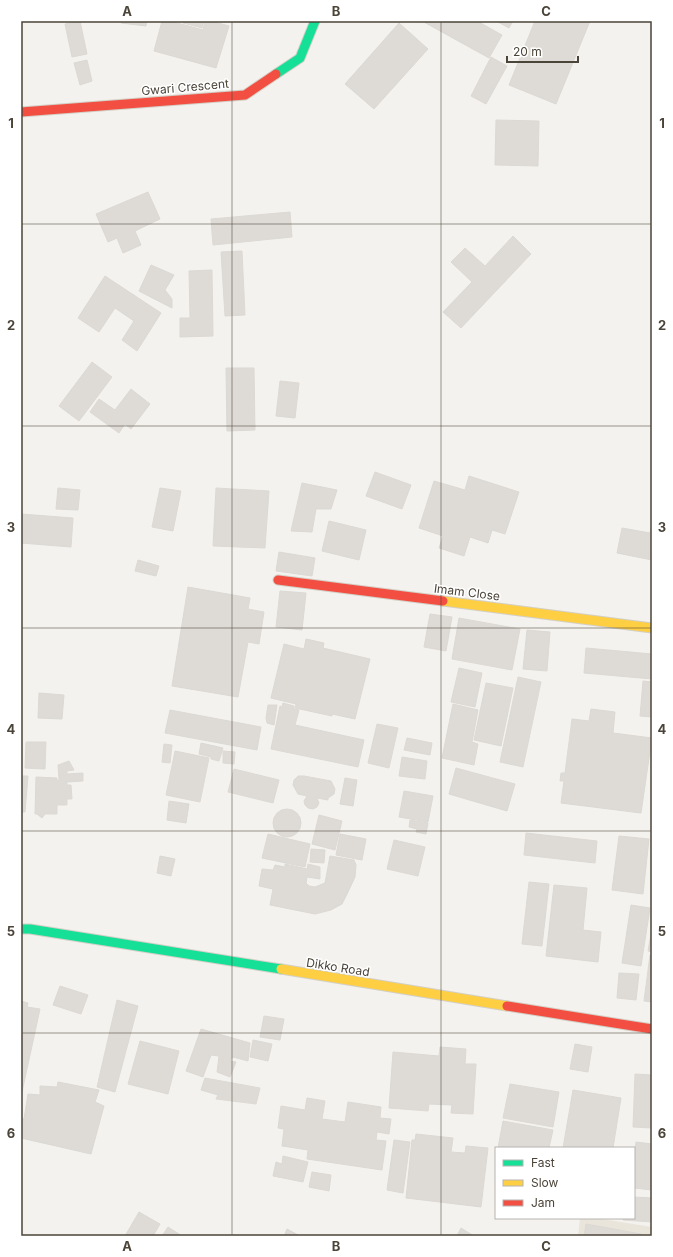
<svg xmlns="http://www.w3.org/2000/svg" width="673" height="1257" viewBox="0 0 673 1257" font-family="Inter,sans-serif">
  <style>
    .education { fill: #eae5da }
    .building { fill: #dedbd6; stroke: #dcd9d4 }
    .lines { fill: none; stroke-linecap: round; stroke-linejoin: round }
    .fast-casing { stroke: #d3cfc5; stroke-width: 11 }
    .slow-casing { stroke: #d3cfc5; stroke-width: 11 }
    .jam-casing { stroke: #d3cfc5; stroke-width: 11 }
    .fast { stroke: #16e098; stroke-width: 9 }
    .slow { stroke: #ffcf43; stroke-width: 9 }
    .jam { stroke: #f24e42; stroke-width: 9 }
    .grid { fill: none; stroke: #4b4439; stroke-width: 1; stroke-opacity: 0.55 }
    .labels { text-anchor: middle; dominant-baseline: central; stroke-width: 3; stroke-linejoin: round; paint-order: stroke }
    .street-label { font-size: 12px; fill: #4b4439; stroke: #fff }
    .neatline { fill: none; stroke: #4b4439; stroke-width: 1.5 }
    .grid-label { font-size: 13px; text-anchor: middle; font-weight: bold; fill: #4b4439 }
  </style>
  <rect width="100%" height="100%" fill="#f4f2ee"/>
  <!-- education -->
  <path class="education" d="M 580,1218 L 596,1218 L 652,1227 L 652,1236 L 578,1236 Z"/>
  <!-- building -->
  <path class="building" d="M 80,21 L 87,54 L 72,57 L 65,24 Z
    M 122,21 L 147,21 L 146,26 L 121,23 Z
    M 162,21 L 170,21 L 203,30 L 205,21 L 211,21 L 229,26 L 216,68 L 154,51 Z
    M 184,21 L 204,21 L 202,28 L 183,23 Z
    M 422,21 L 477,21 L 502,35 L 489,58 Z
    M 496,21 L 513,21 L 509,28 Z
    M 535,21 L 590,21 L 556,104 L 509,85 Z
    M 399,23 L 428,49 L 374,109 L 345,84 Z
    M 491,57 L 507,66 L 486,104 L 471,96 Z
    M 87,60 L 92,81 L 80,85 L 74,63 Z
    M 496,120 L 539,121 L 538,166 L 495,165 Z
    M 148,192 L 160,219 L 135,231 L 141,245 L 123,253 L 117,238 L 108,242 L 96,214 Z
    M 290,212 L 292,237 L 213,245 L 211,219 Z
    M 513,236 L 531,254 L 461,328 L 443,312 L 472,282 L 451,262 L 465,248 L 485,266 Z
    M 242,251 L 245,315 L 225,316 L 221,252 Z
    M 151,265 L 174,275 L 165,290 L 172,299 L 172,308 L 139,291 Z
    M 212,270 L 213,336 L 180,337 L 180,318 L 190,318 L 189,271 Z
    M 105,276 L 161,313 L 137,351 L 122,340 L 134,321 L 115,308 L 99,332 L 78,318 Z
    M 92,362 L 112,377 L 79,421 L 59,406 Z
    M 226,368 L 254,368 L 255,430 L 227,431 Z
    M 280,381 L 299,383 L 295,418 L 276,416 Z
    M 131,389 L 150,404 L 131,429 L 125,424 L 119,433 L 90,412 L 99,399 L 115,410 Z
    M 375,472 L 411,485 L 402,509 L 366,496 Z
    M 469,476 L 519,492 L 505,534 L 492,530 L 488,543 L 470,537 L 464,556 L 439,548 L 443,536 L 419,528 L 434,481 L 465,490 Z
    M 302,483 L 337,490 L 331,509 L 316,509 L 312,532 L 291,531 Z
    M 58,488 L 80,490 L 78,510 L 56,509 Z
    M 160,488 L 181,491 L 173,531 L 152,527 Z
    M 216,488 L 269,491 L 265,548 L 213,546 Z
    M 21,514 L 73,518 L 71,547 L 21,543 Z
    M 329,521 L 366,530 L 359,560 L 322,551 Z
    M 652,523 L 652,560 L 617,553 L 622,528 L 650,533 Z
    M 279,552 L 315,558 L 312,576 L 276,571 Z
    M 138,560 L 159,566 L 156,576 L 135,571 Z
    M 188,587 L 250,598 L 248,609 L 264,612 L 259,644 L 248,642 L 238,697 L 172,686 Z
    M 280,591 L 306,593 L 302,630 L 276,627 Z
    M 430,614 L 452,617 L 446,651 L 424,647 Z
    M 459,618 L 520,629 L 512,670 L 452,659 Z
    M 527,630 L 550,632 L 547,671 L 523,669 Z
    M 306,639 L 324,643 L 323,648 L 370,659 L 355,719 L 332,714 L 332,716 L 295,708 L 296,704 L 271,698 L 284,644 L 304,649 Z
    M 586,648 L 652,654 L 652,679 L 584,673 Z
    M 459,668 L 482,673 L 475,707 L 451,702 Z
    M 518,677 L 541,682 L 523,767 L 500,762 Z
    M 643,681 L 652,682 L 652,717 L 640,716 Z
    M 486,683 L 513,688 L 501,746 L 474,740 Z
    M 39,693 L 64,695 L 62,719 L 38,718 Z
    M 283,703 L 294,706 L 294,709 L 299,710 L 295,725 L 364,740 L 358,767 L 271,749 L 280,706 L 282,707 Z
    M 453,704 L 478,710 L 472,742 L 478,744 L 474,765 L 442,758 Z
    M 268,705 L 277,705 L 274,725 L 267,723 L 266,718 Z
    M 591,709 L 615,712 L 613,733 L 652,738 L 641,813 L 561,803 L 564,781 L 560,781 L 561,773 L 565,773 L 572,719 L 589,721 Z
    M 170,710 L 261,727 L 257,750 L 165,733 Z
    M 377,724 L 398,728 L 389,768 L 368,763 Z
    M 407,738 L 432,743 L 430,755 L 404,750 Z
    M 26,742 L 46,742 L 45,769 L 25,768 Z
    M 201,743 L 223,748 L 219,761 L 211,759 L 211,757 L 199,754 Z
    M 164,744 L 172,745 L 170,763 L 162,762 Z
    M 175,751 L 209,758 L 200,802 L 166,795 Z
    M 223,751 L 235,752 L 234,764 L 223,763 Z
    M 402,757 L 427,761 L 425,779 L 399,776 Z
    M 69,761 L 74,770 L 67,771 L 67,774 L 83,773 L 83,781 L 67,782 L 67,785 L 71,785 L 72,799 L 67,799 L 67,805 L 57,805 L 57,814 L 45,814 L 42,818 L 37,814 L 35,814 L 36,777 L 57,778 L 57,781 L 59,780 L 58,765 Z
    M 456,768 L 515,784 L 507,811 L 449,794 Z
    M 234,769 L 279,780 L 273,803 L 228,792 Z
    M 21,776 L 28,776 L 25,812 L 21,812 Z
    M 298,776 L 304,776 L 331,781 L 335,789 L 334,794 L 328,798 L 328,800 L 317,798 L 319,803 L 317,807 L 313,809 L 308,808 L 305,805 L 304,801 L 307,796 L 298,794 L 293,785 L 294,780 Z
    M 345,778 L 357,780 L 353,806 L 340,804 Z
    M 404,791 L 433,796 L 428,822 L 399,817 Z
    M 169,801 L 189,804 L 186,823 L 167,820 Z
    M273 823a14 14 0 1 1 28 0a14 14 0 1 1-28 0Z
    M 319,815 L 342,821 L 335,850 L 312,844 Z
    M 410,820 L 428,823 L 426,834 L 416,832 L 417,829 L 409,827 Z
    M 526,833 L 597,841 L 595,863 L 524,855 Z
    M 268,834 L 310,844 L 305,867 L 262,858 Z
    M 340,834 L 366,839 L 362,860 L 336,855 Z
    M 619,836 L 649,839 L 643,894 L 612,890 Z
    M 394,840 L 425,847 L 418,876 L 387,869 Z
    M 311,849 L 325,850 L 324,863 L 310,862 Z
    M 160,856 L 175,859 L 171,876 L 157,873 Z
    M 330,856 L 354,860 L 356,865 L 355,877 L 348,892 L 342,904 L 331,910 L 315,914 L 270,905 L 273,889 L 259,886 L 262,869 L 273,870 L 275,865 L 285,867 L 285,864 L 307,869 L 308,864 L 320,867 L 320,879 L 307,877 L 306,883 L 309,886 L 315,887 L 325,883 Z
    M 529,882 L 549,884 L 542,946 L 522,944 Z
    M 554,885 L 587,888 L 583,930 L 601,932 L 598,962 L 546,956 Z
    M 631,905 L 650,908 L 641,966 L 622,963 Z
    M 652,928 L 652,952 L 648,951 Z
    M 650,955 L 652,955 L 652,1002 L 644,1001 Z
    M 619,973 L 639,974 L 636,1000 L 617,998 Z
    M 60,986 L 88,995 L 81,1014 L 53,1005 Z
    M 117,1000 L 138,1006 L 115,1092 L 97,1087 Z
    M 21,1001 L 28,1003 L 27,1007 L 40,1009 L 22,1092 Z
    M 264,1016 L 284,1019 L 280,1040 L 260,1037 Z
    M 201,1029 L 250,1043 L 248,1061 L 233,1057 L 230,1061 L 236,1062 L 230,1077 L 217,1072 L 219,1056 L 211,1055 L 203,1077 L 186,1071 Z
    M 253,1040 L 272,1044 L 268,1061 L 250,1057 Z
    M 140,1041 L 179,1051 L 168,1094 L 128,1084 Z
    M 575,1044 L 592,1047 L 588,1072 L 570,1069 Z
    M 440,1047 L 466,1049 L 465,1064 L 476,1064 L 473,1114 L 451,1113 L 452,1105 L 429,1104 L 428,1111 L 389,1108 L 393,1052 L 439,1056 Z
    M 635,1074 L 652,1075 L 652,1128 L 633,1127 Z
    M 205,1078 L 260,1088 L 256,1104 L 216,1099 L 218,1095 L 201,1090 Z
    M 58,1082 L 99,1090 L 95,1102 L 104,1106 L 91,1154 L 21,1138 L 21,1118 L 24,1119 L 28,1094 L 40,1095 L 40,1086 L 57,1087 Z
    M 510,1084 L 559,1092 L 553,1127 L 503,1118 Z
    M 573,1090 L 621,1098 L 613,1148 L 563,1148 Z
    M 307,1098 L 325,1101 L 322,1119 L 345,1122 L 348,1102 L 381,1107 L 380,1118 L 391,1119 L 389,1134 L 377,1132 L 376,1140 L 386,1141 L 382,1170 L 307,1159 L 308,1150 L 282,1146 L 284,1129 L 278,1128 L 281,1106 L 305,1110 Z
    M 503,1121 L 553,1130 L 549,1148 L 498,1148 Z
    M 416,1134 L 453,1138 L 451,1152 L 465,1153 L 466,1146 L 488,1148 L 481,1207 L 406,1198 L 412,1140 L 415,1140 Z
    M 394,1140 L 410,1142 L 403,1193 L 387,1190 Z
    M 636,1142 L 652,1144 L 652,1190 L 634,1188 L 634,1162 Z
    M 283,1156 L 308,1162 L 303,1182 L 273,1176 L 276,1162 L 282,1164 Z
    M 312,1172 L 331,1175 L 329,1191 L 309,1187 Z
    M 634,1197 L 652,1198 L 652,1222 L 623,1220 L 623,1218 L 634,1218 Z
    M 139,1212 L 160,1224 L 153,1236 L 125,1236 Z
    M 586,1224 L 641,1234 L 640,1236 L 584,1236 Z
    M 168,1227 L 182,1236 L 162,1236 Z
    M 461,1228 L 474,1236 L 457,1236 Z
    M 287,1229 L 300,1236 L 284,1236 Z"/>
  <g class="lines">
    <!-- fast casing -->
    <g class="fast-casing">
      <path id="fast" d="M 276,74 L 300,58 L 315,21
        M 21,929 L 30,929 L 281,969"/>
    </g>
    <!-- slow casing -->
    <g class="slow-casing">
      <path id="slow" d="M 443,601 L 652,628
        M 281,969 L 507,1006"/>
    </g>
    <!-- jam casing -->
    <g class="jam-casing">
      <path id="jam" d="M 21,112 L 245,95 L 276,74
        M 278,580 L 443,601
        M 507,1006 L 652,1029"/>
    </g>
    <!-- fast -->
    <use href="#fast" class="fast"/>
    <!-- slow -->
    <use href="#slow" class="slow"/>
    <!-- jam -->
    <use href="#jam" class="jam"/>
  </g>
  <!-- grid -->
  <path class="grid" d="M 232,21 L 232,1236M 441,21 L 441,1236M 21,224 L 652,224M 21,426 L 652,426M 21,628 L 652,628M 21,831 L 652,831M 21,1033 L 652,1033"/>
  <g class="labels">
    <!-- street labels -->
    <g class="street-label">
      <text transform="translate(185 87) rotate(-5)">Gwari Crescent</text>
      <text transform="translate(467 592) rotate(7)">Imam Close</text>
      <text transform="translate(338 967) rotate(9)">Dikko Road</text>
    </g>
  </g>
  <!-- border -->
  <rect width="673" height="1257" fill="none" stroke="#ffffff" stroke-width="44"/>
  <!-- legend -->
  <rect x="495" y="1147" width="140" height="72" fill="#ffffff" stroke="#b7b4b0"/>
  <rect x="503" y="1160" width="20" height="6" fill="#16e098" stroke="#b7b4b0"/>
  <text x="531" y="1167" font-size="12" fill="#4b4439">Fast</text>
  <rect x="503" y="1180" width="20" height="6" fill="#ffcf43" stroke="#b7b4b0"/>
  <text x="531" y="1187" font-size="12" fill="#4b4439">Slow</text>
  <rect x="503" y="1200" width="20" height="6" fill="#f24e42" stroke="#b7b4b0"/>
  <text x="531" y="1207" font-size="12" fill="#4b4439">Jam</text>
  <!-- scale -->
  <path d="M507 56v6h71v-6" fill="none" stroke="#4b4439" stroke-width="2"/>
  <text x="513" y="56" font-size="12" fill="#4b4439" stroke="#ffffff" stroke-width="3" paint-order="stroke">20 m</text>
  <rect x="22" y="22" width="629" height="1213" class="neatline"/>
  <g class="grid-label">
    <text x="127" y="16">A</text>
    <text x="336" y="16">B</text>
    <text x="546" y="16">C</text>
    <text x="11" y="128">1</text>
    <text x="662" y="128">1</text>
    <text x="11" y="330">2</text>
    <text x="662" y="330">2</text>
    <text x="11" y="532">3</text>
    <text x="662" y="532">3</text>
    <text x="11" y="734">4</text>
    <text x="662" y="734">4</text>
    <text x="11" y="936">5</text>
    <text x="662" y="936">5</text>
    <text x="11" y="1138">6</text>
    <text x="662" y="1138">6</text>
    <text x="127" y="1251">A</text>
    <text x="336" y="1251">B</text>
    <text x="546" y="1251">C</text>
  </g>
</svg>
